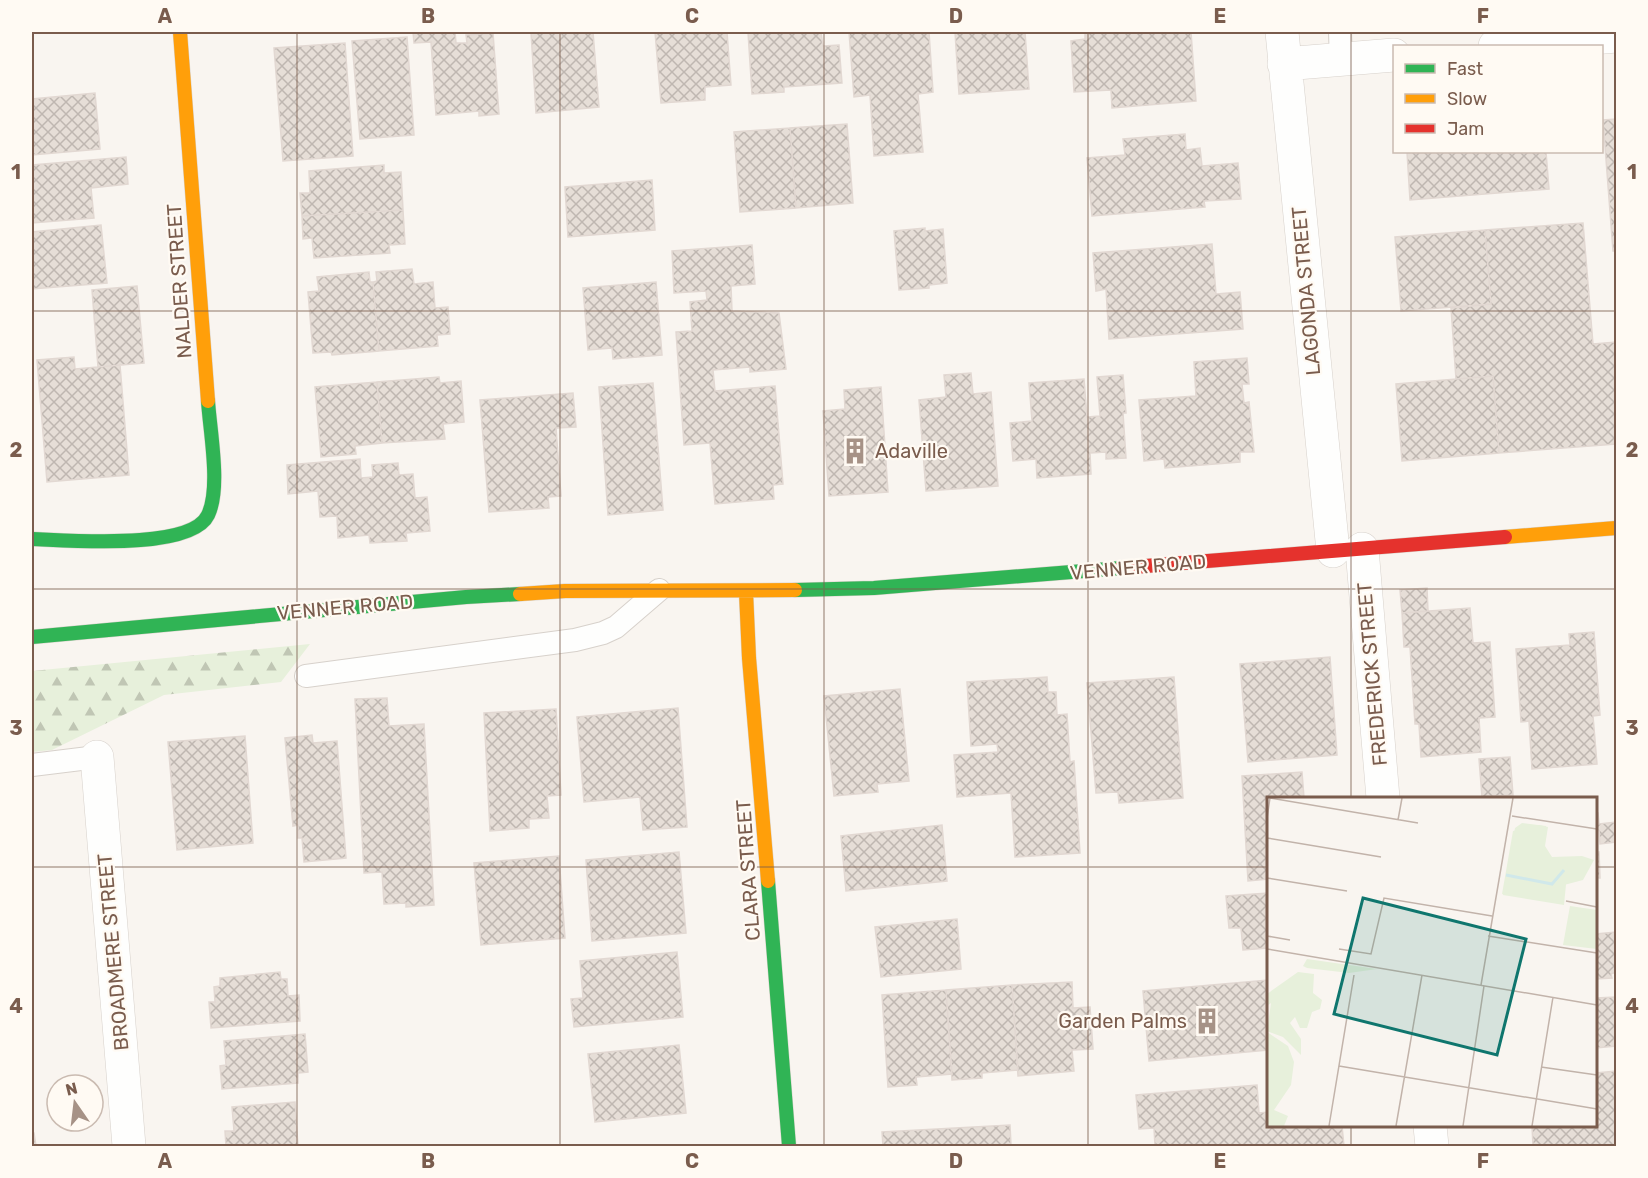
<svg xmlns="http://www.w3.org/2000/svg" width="1648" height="1178" viewBox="0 0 1648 1178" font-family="Rubik,sans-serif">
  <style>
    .forest { fill: url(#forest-firs) }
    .building { fill: url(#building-cross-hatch); stroke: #e2d8d2; stroke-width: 1.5 }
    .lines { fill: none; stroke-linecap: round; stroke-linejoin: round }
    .lane-casing { stroke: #d7d1cb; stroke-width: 24 }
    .street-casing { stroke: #d7d1cb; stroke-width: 34 }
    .fast-casing { stroke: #d9d2cb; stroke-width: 15 }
    .slow-casing { stroke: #d9d2cb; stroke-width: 15 }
    .jam-casing { stroke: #d9d2cb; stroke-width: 15 }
    .lane { stroke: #fefefd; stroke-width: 22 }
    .street { stroke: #fefefd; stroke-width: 33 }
    .fast { stroke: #30b455; stroke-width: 14 }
    .slow { stroke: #ff9f0a; stroke-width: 14 }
    .jam { stroke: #e5322d; stroke-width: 14 }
    .grid { fill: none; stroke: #7a5c4d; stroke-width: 1.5; stroke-opacity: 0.55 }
    .labels { text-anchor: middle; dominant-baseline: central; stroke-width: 4.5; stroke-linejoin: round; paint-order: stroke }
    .street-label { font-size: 20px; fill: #7a5c4d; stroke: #fffaf3 }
    .poi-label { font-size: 20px; fill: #7a5c4d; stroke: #fffaf3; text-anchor: start }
    .inset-river { fill: none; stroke: #d0e8ea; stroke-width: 3 }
    .inset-road { fill: none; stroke: #c2b3aa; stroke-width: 1.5 }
    .view { fill: #0f766e; fill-opacity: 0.15; stroke: #0f766e; stroke-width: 3 }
    .inset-edge { fill: none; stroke: #7a5c4d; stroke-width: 3 }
    .neatline { fill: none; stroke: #7a5c4d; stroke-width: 2 }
    .grid-label { font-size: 20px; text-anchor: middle; font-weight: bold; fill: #7a5c4d }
  </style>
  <defs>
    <pattern id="forest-firs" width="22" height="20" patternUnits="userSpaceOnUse" patternTransform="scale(1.5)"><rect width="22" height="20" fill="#e7f0db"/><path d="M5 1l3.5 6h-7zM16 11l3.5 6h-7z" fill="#c0c6b4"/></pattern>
    <pattern id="building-cross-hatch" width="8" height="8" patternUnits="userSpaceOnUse" patternTransform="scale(1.5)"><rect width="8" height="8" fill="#e6ded7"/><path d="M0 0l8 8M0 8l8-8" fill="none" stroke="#bfb7b1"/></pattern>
  </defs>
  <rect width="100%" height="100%" fill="#f9f5f0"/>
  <!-- forest -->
  <path class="forest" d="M 310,644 L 281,682 L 164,695 L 52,750 L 32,752 L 32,671 Z"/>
  <!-- building -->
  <path class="building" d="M 413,32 L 455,32 L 456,43 L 467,43 L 466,35 L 493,33 L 499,114 L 479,116 L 479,111 L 436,115 L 431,42 L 414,43 Z
    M 531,32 L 593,32 L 599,107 L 536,113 Z
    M 655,32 L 727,32 L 731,85 L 705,87 L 705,100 L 661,103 Z
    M 748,32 L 821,32 L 823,46 L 839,45 L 842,83 L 784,87 L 784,92 L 752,94 Z
    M 849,32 L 929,32 L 933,92 L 918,94 L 923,152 L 874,156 L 870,95 L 854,97 Z
    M 955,32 L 1025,32 L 1029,89 L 959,94 Z
    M 1085,32 L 1191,32 L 1196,101 L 1112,108 L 1111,90 L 1074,92 L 1071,41 L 1085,39 Z
    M 407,37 L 414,135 L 360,139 L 352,41 Z
    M 345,43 L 353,156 L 283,161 L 274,48 Z
    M 95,93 L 100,149 L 32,155 L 32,99 Z
    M 1616,119 L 1616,251 L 1613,251 L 1603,120 Z
    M 847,124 L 853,203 L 796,208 L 790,128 Z
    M 790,128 L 796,208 L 740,212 L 734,132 Z
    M 1185,134 L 1186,150 L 1200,148 L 1202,166 L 1238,163 L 1241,199 L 1204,201 L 1205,207 L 1092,216 L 1087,158 L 1125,155 L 1123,139 Z
    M 1407,152 L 1546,152 L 1549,189 L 1410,200 Z
    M 126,157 L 128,184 L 91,188 L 94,218 L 32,223 L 32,165 Z
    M 384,165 L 384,173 L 401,172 L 403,210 L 302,216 L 300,193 L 310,193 L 309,171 Z
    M 652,180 L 655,230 L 568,237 L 565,187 Z
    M 403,210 L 405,244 L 389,245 L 390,253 L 314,258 L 312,238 L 303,239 L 302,216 Z
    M 1583,223 L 1593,344 L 1616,342 L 1616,444 L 1499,453 L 1493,376 L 1456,379 L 1451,308 L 1491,304 L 1485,230 Z
    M 101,225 L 107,283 L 32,289 L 32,232 Z
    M 925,228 L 925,231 L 943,229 L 947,283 L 929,285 L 929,288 L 899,290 L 894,231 Z
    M 1485,230 L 1491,304 L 1401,311 L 1395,237 Z
    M 1212,244 L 1216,294 L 1240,292 L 1243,329 L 1109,339 L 1106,289 L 1096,291 L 1093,253 Z
    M 752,245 L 755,284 L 731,286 L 732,311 L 779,313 L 786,369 L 750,372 L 750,367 L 713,370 L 715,391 L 775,386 L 783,484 L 773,485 L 774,499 L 715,504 L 710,443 L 684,445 L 676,332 L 692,331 L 690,302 L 707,300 L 706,291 L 674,293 L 672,251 Z
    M 412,269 L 414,284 L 433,282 L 435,308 L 448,307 L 450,334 L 437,335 L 438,346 L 379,351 L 373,282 L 377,281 L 376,272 Z
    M 369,272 L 370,282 L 373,282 L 379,351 L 332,355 L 331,352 L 313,353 L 308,292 L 319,291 L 317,277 Z
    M 656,282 L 662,355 L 613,359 L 612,348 L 588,350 L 583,288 Z
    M 137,286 L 144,363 L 98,367 L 92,290 Z
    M 74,357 L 75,369 L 120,365 L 129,475 L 47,482 L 37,360 Z
    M 1247,358 L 1249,384 L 1242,384 L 1244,403 L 1249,402 L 1254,452 L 1240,452 L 1240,462 L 1165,468 L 1164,459 L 1144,461 L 1139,400 L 1196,396 L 1194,362 Z
    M 971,373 L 973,394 L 991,392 L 998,486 L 926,491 L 919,400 L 946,397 L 944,375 Z
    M 1123,375 L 1126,413 L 1123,413 L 1126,458 L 1106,459 L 1106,452 L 1090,453 L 1091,474 L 1037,478 L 1036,459 L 1013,461 L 1010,423 L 1032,421 L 1029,383 L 1084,379 L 1087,417 L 1100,416 L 1097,377 Z
    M 1493,376 L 1499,453 L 1402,461 L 1396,384 Z
    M 439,377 L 440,383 L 461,381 L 464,422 L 443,424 L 445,439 L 382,443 L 377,382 Z
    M 377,382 L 382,443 L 355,446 L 356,454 L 321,457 L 315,387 Z
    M 653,383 L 663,510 L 608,515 L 599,387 Z
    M 881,387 L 888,492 L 829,496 L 823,411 L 845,409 L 844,390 Z
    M 573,393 L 576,427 L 556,428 L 561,496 L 548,497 L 549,508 L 489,512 L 480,400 Z
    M 360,459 L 361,478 L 373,477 L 372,465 L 398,463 L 399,475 L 413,474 L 415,498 L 427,497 L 430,531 L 406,533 L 407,541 L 370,543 L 369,535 L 338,538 L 337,516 L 320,517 L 318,491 L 288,494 L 287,465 Z
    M 1427,588 L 1428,611 L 1402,613 L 1400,590 Z
    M 1470,608 L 1473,643 L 1490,642 L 1495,717 L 1479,718 L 1481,752 L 1421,757 L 1419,724 L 1415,724 L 1410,647 L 1404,647 L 1402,613 Z
    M 1594,632 L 1600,715 L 1593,716 L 1597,764 L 1532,769 L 1529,721 L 1521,722 L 1516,649 L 1570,645 L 1569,634 Z
    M 1330,657 L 1337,755 L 1248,762 L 1240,664 Z
    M 1047,677 L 1048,692 L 1056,692 L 1057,715 L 1067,714 L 1070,762 L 1074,761 L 1080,853 L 1015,857 L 1011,793 L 957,797 L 954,755 L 998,752 L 997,744 L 971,746 L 967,682 Z
    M 1174,677 L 1183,798 L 1119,803 L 1118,792 L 1096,793 L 1087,683 Z
    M 900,689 L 909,781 L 877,784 L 878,792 L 834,796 L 824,696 Z
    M 387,698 L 389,726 L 424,724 L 434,905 L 406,907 L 406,903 L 384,904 L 382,872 L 364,873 L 355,699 Z
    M 678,708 L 687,827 L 643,830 L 640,797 L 584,802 L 577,717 Z
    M 556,709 L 561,795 L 547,796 L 549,818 L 529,819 L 529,828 L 490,831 L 484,713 Z
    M 312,735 L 313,743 L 337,741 L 346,858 L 304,862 L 302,838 L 298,838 L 298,825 L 293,826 L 285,738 Z
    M 245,736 L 253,843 L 177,850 L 168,742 Z
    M 1510,757 L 1513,795 L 1482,797 L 1479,759 Z
    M 1302,772 L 1304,798 L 1268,798 L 1268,879 L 1248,881 L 1242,776 Z
    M 1596,813 L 1598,813 L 1599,824 L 1616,822 L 1616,842 L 1600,844 L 1599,830 L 1596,830 Z
    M 942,825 L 947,881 L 846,891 L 841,836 Z
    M 679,852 L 686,933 L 592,941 L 586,860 Z
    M 1596,852 L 1599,852 L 1600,878 L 1596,878 Z
    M 559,856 L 565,938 L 481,945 L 474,863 Z
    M 1268,893 L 1268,948 L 1243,950 L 1241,928 L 1229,928 L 1226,896 Z
    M 957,919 L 961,969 L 881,977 L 875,927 Z
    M 1616,932 L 1616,972 L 1611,974 L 1612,978 L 1596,979 L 1596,934 Z
    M 677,952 L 683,1017 L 574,1027 L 571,999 L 583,998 L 580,961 Z
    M 280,972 L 281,979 L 287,979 L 288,996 L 299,995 L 300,1021 L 211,1028 L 209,1002 L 215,1002 L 214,987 L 220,986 L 220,978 Z
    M 1268,980 L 1268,1050 L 1149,1061 L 1143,991 Z
    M 1072,982 L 1073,1008 L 1090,1007 L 1093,1049 L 1072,1050 L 1074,1071 L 1018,1076 L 1012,985 Z
    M 1012,985 L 1018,1070 L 982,1073 L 982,1078 L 952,1080 L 946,990 Z
    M 946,990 L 952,1074 L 916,1077 L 917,1085 L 888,1087 L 882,995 Z
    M 1616,997 L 1616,1046 L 1596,1048 L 1596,998 Z
    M 305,1034 L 308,1072 L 298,1073 L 298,1083 L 222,1089 L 220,1066 L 226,1065 L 224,1041 Z
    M 679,1045 L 686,1113 L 595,1122 L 588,1054 Z
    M 1616,1071 L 1616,1146 L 1533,1146 L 1532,1126 L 1596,1126 L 1596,1073 Z
    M 1257,1085 L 1259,1113 L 1268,1112 L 1268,1126 L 1342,1126 L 1344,1146 L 1155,1146 L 1154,1128 L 1139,1129 L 1136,1095 Z
    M 295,1102 L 298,1146 L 226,1146 L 225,1131 L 234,1131 L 232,1107 Z
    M 1010,1125 L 1011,1145 L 883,1146 L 882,1132 Z
    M 32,1133 L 34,1133 L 36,1146 L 32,1146 Z"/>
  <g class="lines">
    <!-- lane casing -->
    <g class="lane-casing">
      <path id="lane" d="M 1340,32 L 1341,61
        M 306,676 L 575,640 L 603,633 L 616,627 L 659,590
        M 32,765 L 97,757"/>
    </g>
    <!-- street casing -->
    <g class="street-casing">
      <path id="street" d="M 1282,32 L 1333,551
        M 1495,46 L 1616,36
        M 1284,64 L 1394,55
        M 1362,549 L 1383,798
        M 97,757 L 129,1146
        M 1430,1126 L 1432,1146"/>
    </g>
    <!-- fast casing -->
    <g class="fast-casing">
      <path id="fast" d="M 32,539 C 67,540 191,551 208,515 C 221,488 210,432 208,401
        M 795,590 L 874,588 L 1121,568
        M 32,637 L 466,597 L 520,594
        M 768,881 L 789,1146"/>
    </g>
    <!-- slow casing -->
    <g class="slow-casing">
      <path id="slow" d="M 180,32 L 208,401
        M 1505,537 L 1616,528
        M 746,592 L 749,658 L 768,881
        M 520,594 L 565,591 L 795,590"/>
    </g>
    <!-- jam casing -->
    <g class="jam-casing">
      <path id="jam" d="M 1121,568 L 1505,537"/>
    </g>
    <!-- lane -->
    <use href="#lane" class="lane"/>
    <!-- street -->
    <use href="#street" class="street"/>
    <!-- fast -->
    <use href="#fast" class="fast"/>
    <!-- slow -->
    <use href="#slow" class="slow"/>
    <!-- jam -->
    <use href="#jam" class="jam"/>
  </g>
  <!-- grid -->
  <path class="grid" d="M 297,32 L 297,1146M 560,32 L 560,1146M 824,32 L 824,1146M 1088,32 L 1088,1146M 1351,32 L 1351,798M 32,311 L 1616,311M 32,589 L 1616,589M 32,867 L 1268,867M 1596,867 L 1616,867M 1351,1126 L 1351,1146"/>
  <!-- icons -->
  <defs>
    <g id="building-bare" transform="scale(2.07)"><path d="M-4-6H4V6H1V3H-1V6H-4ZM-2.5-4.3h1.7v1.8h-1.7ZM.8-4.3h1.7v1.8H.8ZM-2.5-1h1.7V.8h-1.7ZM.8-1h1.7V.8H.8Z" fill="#a69286" stroke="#fffaf3" stroke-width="2.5" paint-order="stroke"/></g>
  </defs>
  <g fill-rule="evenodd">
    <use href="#building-bare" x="855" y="451"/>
    <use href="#building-bare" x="1207" y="1021"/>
  </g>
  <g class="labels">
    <!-- street labels -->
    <g class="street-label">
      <text transform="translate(179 281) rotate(-94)">NALDER STREET</text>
      <text transform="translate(1306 291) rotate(-95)">LAGONDA STREET</text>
      <text transform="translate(1138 567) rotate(-5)">VENNER ROAD</text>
      <text transform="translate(345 607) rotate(-5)">VENNER ROAD</text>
      <text transform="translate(1372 674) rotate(-95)">FREDERICK STREET</text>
      <text transform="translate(748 870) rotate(-94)">CLARA STREET</text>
      <text transform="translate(113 952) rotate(-95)">BROADMERE STREET</text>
    </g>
    <!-- poi labels -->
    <g class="poi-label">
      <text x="875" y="451">Adaville</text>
      <text x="1187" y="1021" text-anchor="end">Garden Palms</text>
    </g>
  </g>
  <!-- overview -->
  <g transform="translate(1267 797)">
    <rect width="330" height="330" fill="#f9f5f0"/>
    <path d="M 272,28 L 281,30 L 278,49 L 285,60 L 315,59 L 327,63 L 316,83 L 297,88 L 291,106 L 235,97 L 246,34 ZM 40,162 L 110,172 L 82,176 L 40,171 L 36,169 ZM 31,175 L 47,177 L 46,196 L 55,203 L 53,212 L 45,215 L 40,231 L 33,231 L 28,220 L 23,226 L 34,242 L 34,258 L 16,240 L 0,234 L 4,206 L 0,209 L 0,197 Z" fill="#e7f0db"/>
    <path d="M 255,26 L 279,29 L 274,62 L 301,67 L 297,108 L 236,98 L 248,31 ZM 303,109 L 330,113 L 330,152 L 296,148 ZM 0,235 L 21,249 L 27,265 L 24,288 L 7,313 L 21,319 L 17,329 L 0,329 Z" fill="#e7f0db"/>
    <path class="inset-river" d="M 239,78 L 285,87 L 297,73"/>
    <path class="inset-road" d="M 3,1 L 151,26M 245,19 L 330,32M 0,21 L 3,1M 131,23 L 135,1M 0,41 L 114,60M 0,81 L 80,94M 299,104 L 330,110M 0,139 L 23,143M 221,139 L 330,156M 0,152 L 330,208M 72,152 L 104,157 L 117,101 L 225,119M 214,188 L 246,1M 72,269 L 330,312M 274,270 L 330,278M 62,329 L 87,178M 129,329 L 155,178M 196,329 L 217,189M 265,329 L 286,200"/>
    <path class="view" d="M 96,101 L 259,142 L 230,258 L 67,217 Z"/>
    <rect width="330" height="330" class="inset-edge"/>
  </g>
  <!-- border -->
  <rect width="1648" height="1178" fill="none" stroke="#fffaf3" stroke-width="66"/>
  <!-- legend -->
  <rect x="1393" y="45" width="210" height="108" fill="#fffaf3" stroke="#cabbb1" stroke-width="1.5"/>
  <rect x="1405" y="64" width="30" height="9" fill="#30b455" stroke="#cabbb1" stroke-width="1.5"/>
  <text x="1447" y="75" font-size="18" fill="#7a5c4d">Fast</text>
  <rect x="1405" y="94" width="30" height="9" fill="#ff9f0a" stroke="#cabbb1" stroke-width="1.5"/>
  <text x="1447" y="105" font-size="18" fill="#7a5c4d">Slow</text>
  <rect x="1405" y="124" width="30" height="9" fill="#e5322d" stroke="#cabbb1" stroke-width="1.5"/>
  <text x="1447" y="135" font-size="18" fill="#7a5c4d">Jam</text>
  <!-- north arrow -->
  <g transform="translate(75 1103) rotate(346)"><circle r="28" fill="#fffaf3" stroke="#cabbb1" stroke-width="1.5"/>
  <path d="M0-4.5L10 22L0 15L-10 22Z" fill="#a69286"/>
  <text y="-9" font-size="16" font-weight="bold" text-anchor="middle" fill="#7a5c4d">N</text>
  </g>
  <rect x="33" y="33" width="1582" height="1112" class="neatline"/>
  <g class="grid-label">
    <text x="165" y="23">A</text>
    <text x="428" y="23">B</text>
    <text x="692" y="23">C</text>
    <text x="956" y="23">D</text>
    <text x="1220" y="23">E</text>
    <text x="1483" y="23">F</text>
    <text x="16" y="179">1</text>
    <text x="1632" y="179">1</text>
    <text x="16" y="457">2</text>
    <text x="1632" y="457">2</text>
    <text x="16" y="735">3</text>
    <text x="1632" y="735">3</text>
    <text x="16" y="1013">4</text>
    <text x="1632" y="1013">4</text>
    <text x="165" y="1168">A</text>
    <text x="428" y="1168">B</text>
    <text x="692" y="1168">C</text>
    <text x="956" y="1168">D</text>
    <text x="1220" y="1168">E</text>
    <text x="1483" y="1168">F</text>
  </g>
</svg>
